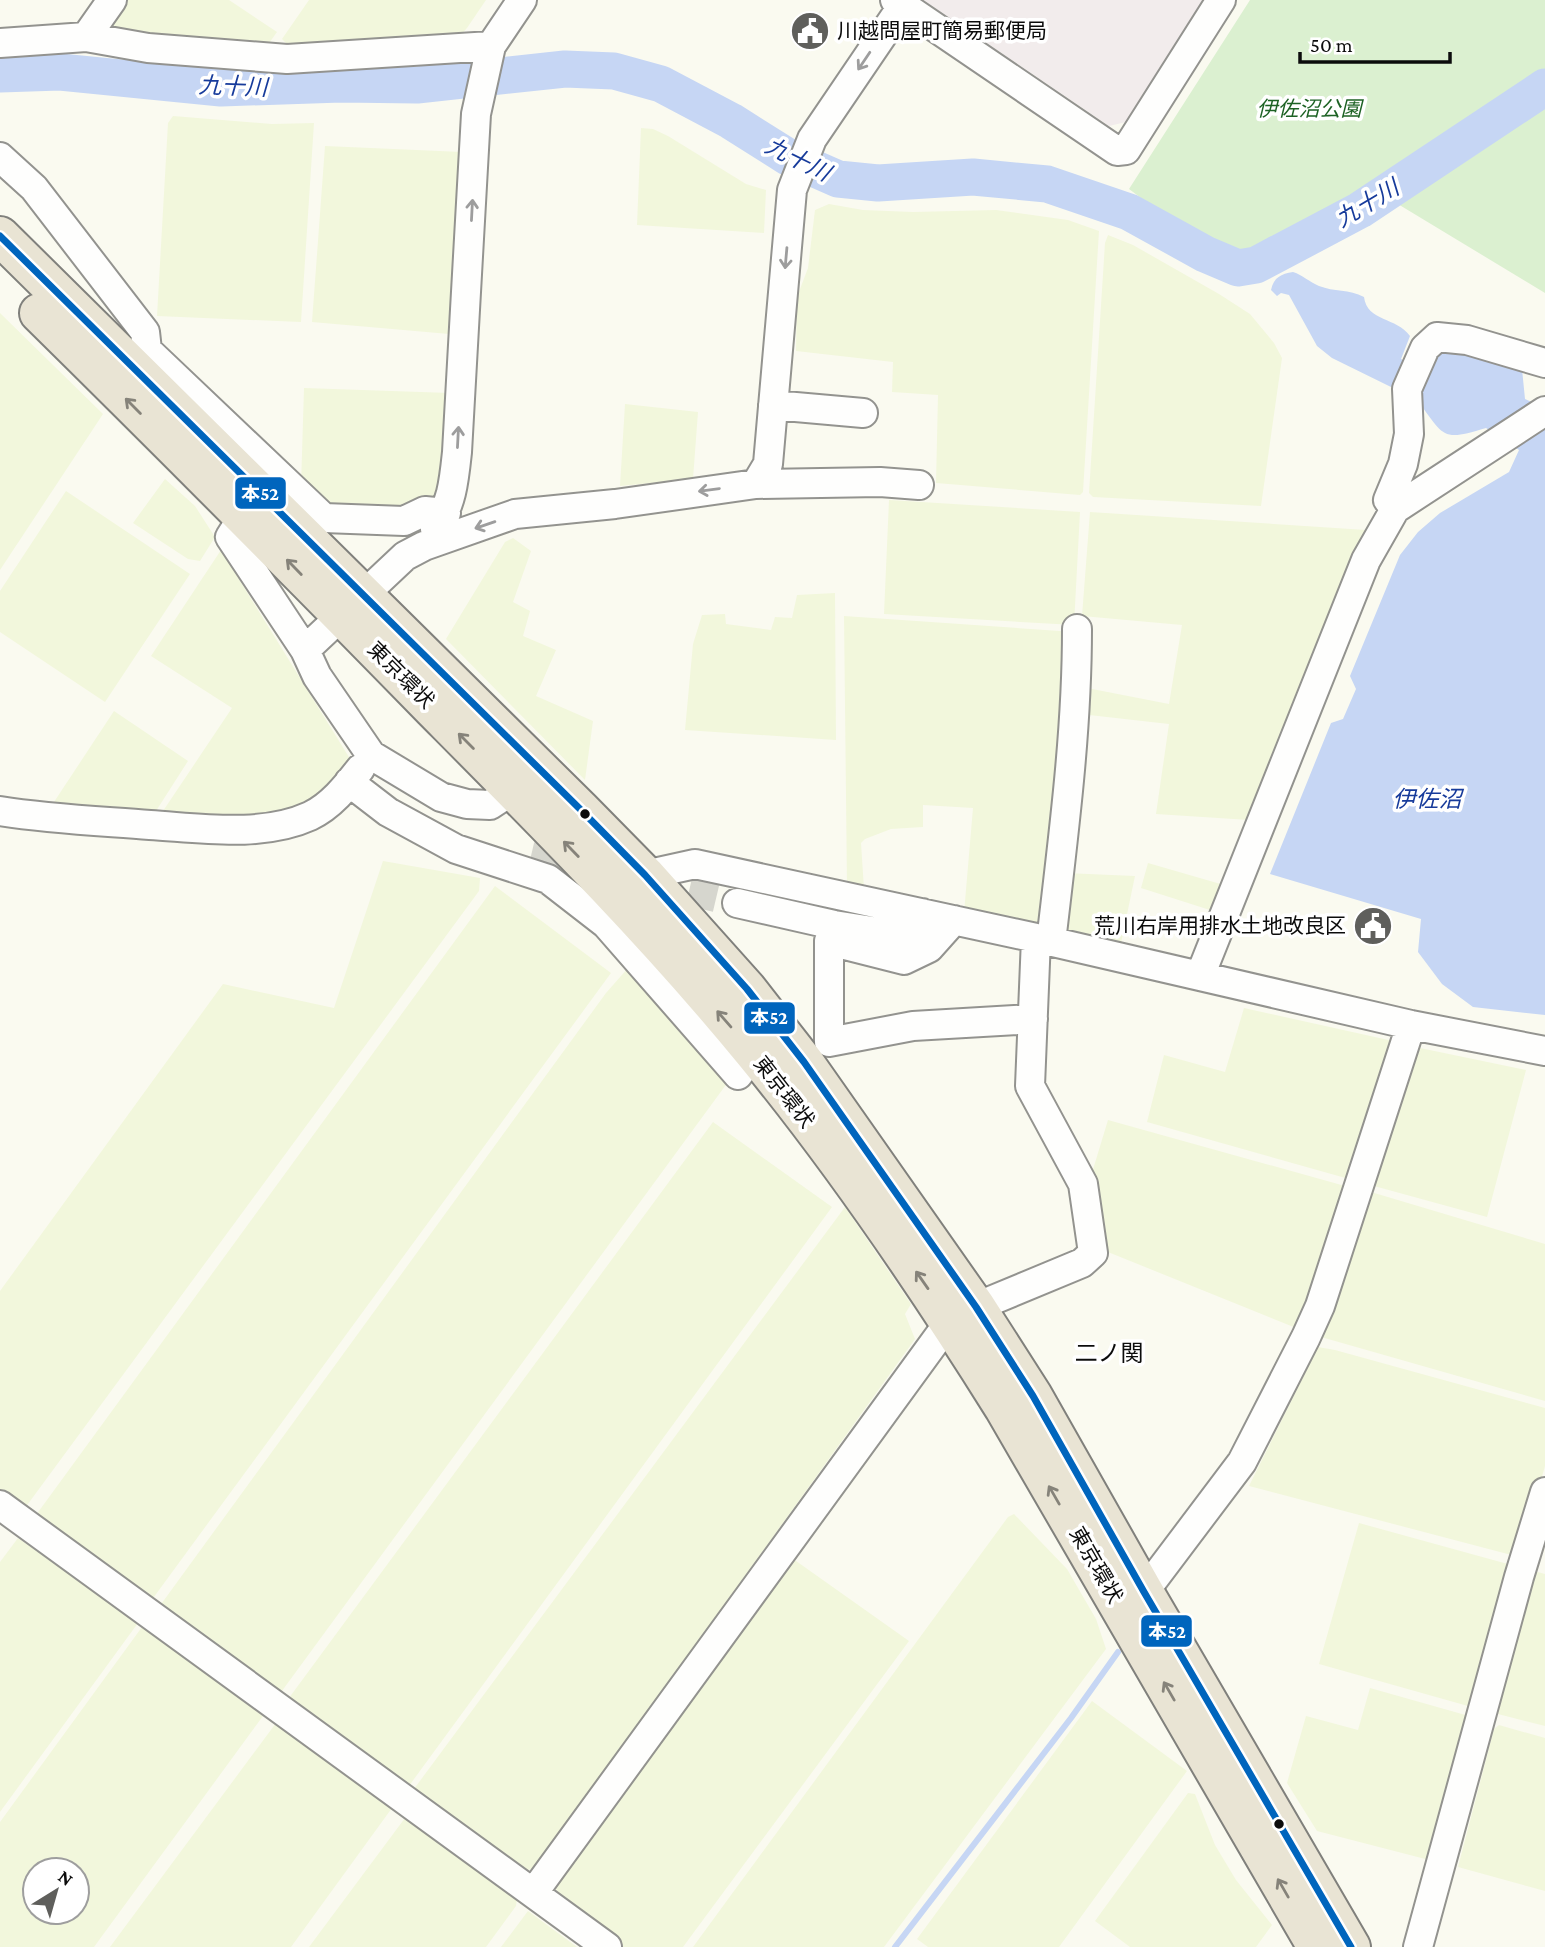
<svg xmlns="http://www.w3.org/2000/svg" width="1545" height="1947" viewBox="0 0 1545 1947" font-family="'Crimson Pro','Noto Sans JP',serif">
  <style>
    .industrial { fill: #f2ecec }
    .farmland { fill: #f2f7dc; fill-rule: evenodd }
    .green { fill: #dbf0d0 }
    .water { fill: #c6d6f4 }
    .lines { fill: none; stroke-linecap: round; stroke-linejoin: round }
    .stream { stroke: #c6d6f4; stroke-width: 6 }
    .river { stroke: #c6d6f4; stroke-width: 37 }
    .minor-tunnel { stroke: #d6d6ce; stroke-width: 28; stroke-dasharray: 28 14; stroke-linecap: butt }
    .minor-casing { stroke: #93938f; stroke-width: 32 }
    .highway-casing { stroke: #80807c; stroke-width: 42 }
    .minor { stroke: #fefefd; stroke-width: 28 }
    .highway { stroke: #e9e4d4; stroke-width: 38 }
    .bus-1-casing { stroke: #fff; stroke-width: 12 }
    .bus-1 { stroke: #0065bd; stroke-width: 7 }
    .oneway { stroke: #9d9d9d }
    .oneway2 { stroke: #86837a }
    .bus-dot { fill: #0c0c0c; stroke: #fff; stroke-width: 2.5 }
    .labels { text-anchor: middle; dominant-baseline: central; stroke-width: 7; stroke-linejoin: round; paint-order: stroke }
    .poi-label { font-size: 21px; fill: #0c0c0c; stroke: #fff; text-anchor: start }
    .park-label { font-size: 21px; font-style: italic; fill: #1d6224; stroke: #fff }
    .street-label { font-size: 21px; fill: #0c0c0c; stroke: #fff }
    .water-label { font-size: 23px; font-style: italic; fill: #173b9b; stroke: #fff }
    .neighbourhood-label { font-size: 23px; fill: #0c0c0c; stroke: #fff }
    .line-badge { stroke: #fff; stroke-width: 2.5 }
    .badge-label { font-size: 19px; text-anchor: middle; font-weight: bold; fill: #fff }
  </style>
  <rect width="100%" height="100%" fill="#fafaf0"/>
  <!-- industrial -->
  <path class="industrial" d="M 923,0 L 1207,0 L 1126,122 L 1109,126 Z"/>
  <!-- farmland -->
  <path class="farmland" d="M 122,0 L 229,0 L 277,32 L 267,46 L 100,33 Z
    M 309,0 L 486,0 L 467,28 L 456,40 L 296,46 L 287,44 L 282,39 Z
    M 173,116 L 272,124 L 314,123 L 301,322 L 157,316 L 168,123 Z
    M 641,128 L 653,129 L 668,136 L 746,184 L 766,190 L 764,233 L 637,225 Z
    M 325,146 L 462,152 L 449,334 L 312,322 Z
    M 829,204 L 863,210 L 913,212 L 996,210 L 1068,220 L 1099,231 L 1083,492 L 1080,495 L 936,483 L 938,395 L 892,392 L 893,362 L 796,351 L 797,297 L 808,268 L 815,210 Z
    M 1108,235 L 1133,245 L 1219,294 L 1250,314 L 1274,343 L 1282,358 L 1261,506 L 1093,497 L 1089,493 L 1105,243 Z
    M 0,313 L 103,414 L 0,570 Z
    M 304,388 L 450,393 L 445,482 L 435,499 L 401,511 L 326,508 L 301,486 Z
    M 625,404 L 698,412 L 693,479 L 620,486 Z
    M 165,479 L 195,506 L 215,537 L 200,561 L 188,559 L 133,523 Z
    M 66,491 L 190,574 L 105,702 L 0,632 L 0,591 Z
    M 889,500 L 1080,512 L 1074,625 L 884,614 Z
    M 1090,512 L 1366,530 L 1249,820 L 1156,814 L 1169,724 L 1080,714 L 1087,688 L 1169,704 L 1182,625 L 1082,616 Z
    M 513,538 L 531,551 L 513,602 L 530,611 L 523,636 L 556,650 L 536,696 L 593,721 L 585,780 L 446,639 L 505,542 Z
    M 221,550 L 352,762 L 340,784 L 276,819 L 161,814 L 232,708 L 151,656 Z
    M 835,593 L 836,740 L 685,730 L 693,644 L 702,615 L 725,614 L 726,624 L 771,630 L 775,617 L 792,618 L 797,595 Z
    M 844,616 L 1074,632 L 1049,930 L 964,913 L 973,808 L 923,805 L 923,827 L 891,829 L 865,839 L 861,843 L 864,889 L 847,886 Z
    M 114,711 L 188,761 L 156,811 L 52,805 Z
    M 383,861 L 480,878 L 479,891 L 25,1508 L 0,1489 L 0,1291 L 223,984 L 334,1008 Z
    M 1148,863 L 1224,885 L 1213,911 L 1141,888 Z
    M 1065,873 L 1135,876 L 1120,948 L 1059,935 Z
    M 495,886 L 611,973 L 151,1601 L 36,1515 Z
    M 628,968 L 728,1082 L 279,1695 L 159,1607 L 606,993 Z
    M 1244,1008 L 1393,1041 L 1349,1179 L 1147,1122 L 1164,1055 L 1225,1072 Z
    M 1420,1048 L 1526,1070 L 1487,1217 L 1374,1186 Z
    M 1108,1120 L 1345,1186 L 1296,1328 L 1103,1250 L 1091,1176 Z
    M 713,1122 L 832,1207 L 406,1790 L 286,1702 Z
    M 1371,1192 L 1545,1244 L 1545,1401 L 1321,1337 Z
    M 845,1207 L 911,1304 L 905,1314 L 915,1339 L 536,1867 L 520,1873 L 411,1793 Z
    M 1318,1347 L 1335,1350 L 1545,1408 L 1545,1466 L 1519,1557 L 1249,1486 Z
    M 1014,1514 L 1067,1569 L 1096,1619 L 1106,1649 L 884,1947 L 693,1947 L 1008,1517 Z
    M 1359,1523 L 1515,1566 L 1475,1708 L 1319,1664 Z
    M 18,1538 L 138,1623 L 0,1812 L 0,1562 Z
    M 789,1556 L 909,1641 L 683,1947 L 623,1947 L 559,1898 L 555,1885 Z
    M 1534,1571 L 1545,1574 L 1545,1726 L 1498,1714 Z
    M 142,1627 L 263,1716 L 94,1947 L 0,1947 L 0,1822 ZM 77,1870 L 77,1912 L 35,1912 L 35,1870 Z
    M 1370,1688 L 1469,1716 L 1433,1861 L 1317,1831 L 1287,1783 L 1306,1716 L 1358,1730 Z
    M 1092,1701 L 1187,1771 L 1059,1947 L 928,1947 L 917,1939 Z
    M 276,1723 L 392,1808 L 291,1947 L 110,1947 Z
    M 1499,1725 L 1545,1738 L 1545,1891 L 1458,1867 L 1494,1729 Z
    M 1188,1793 L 1195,1794 L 1215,1845 L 1236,1880 L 1272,1925 L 1256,1947 L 1130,1947 L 1095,1921 Z
    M 405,1818 L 517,1899 L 516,1906 L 486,1947 L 309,1947 Z
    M 528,1911 L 577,1947 L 501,1947 Z"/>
  <!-- green -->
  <path class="green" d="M 1250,0 L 1545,0 L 1545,293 L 1378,192 C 1330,218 1274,264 1216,254 L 1129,189 Z"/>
  <!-- water -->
  <path class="water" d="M 1293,272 C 1303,275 1309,282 1319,286 C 1334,292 1349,289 1364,297 C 1367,322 1397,317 1410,336 L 1401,359 L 1405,361 L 1391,387 L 1332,358 L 1317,346 L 1289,295 L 1281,293 L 1277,296 L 1271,290 C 1274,277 1281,274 1293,272 Z
    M 1445,348 L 1522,369 L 1525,399 L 1545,408 L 1545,1015 L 1473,1007 L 1442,984 L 1418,952 L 1421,919 L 1270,874 L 1331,723 L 1343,719 L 1356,689 L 1350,676 L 1400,555 L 1418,532 L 1440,513 L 1509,472 L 1519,450 L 1486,428 C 1441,442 1444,436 1418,401 L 1431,354 Z"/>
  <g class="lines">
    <!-- stream -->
    <path class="stream" d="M 895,1947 L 1071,1718 L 1118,1652"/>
    <!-- river -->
    <path class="river" d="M 0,74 L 60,72 L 221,88 L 341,84 L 417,85 L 565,69 L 614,71 L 661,84 L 731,121 L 788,157 L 838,179 L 878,183 L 973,177 L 1047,184 L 1129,212 L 1205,254 L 1238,268 L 1256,265 L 1360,210 L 1545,87"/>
    <!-- minor-tunnel -->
    <path class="minor-tunnel" d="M 531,856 L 591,870
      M 648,882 L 737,903"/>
    <!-- minor casing -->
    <g class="minor-casing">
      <path id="minor" d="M 895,0 L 1117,151 L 1126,150 L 1221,0
        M 86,37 L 112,0
        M 0,43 L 86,37 L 148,48 L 287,59 L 491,46
        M 0,157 L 34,188 L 145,332 L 147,350 L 324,518 L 404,521 L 425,511 L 446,513
        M 773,405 L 863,413
        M 756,484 L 880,482 L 919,485
        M 1395,509 L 1388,500 L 1403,464 L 1409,434 L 1407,389 L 1425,348 L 1437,337 L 1467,340 L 1545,363
        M 244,515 L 230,537 L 305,650 L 317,676 L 371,755 L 441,797 L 467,804 L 490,805 L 513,790
        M 435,529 C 452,504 454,481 457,452 L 476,114 L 491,46 L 522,0
        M 305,650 L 405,556 L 424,546 L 515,514 L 615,504 L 756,484 L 768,464 L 792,190 L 812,139 L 903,5
        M 349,782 L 388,812 L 456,849 L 548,879 L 606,924 L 738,1075 L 755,1053
        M 0,811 C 50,819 100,821 150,825 C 200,828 262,838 310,816 C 331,806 346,787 360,769
        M 634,885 L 645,875 L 695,864 L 1036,938 L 1411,1025 L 1545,1051
        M 737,903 L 834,925 L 904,936 L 922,913
        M 954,920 L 929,948 L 904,960 L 829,941 L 829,1042 L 913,1026 L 1033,1019
        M 1051,942 C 1063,838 1077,734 1077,629
        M 1200,976 L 1366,560 L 1395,509 L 1545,411
        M 976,1307 L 1082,1263 L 1093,1253 L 1083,1184 L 1030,1086 L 1036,938
        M 0,1505 L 607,1947
        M 1144,1592 L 1242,1462 L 1306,1337 L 1320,1306 L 1411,1025
        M 534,1892 L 950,1321
        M 1418,1947 L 1519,1577 L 1545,1492"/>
    </g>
    <!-- highway casing -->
    <g class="highway-casing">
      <path id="highway" d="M 0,236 L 581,810 L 645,875 L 747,989 L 804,1062 L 976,1307 L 1033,1396 L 1144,1592 L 1351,1947
        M 39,313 C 172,444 303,576 433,709 C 544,821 655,932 754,1053 C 846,1165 927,1285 1004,1408 L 1317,1947"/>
    </g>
    <!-- minor -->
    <use href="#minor" class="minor"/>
    <!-- highway -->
    <use href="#highway" class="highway"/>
    <!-- bus-1 casing -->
    <g class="bus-1-casing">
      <path id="bus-1" d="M 0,236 L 581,810 L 645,875 L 747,989 L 804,1062 L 976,1307 L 1033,1396 L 1144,1592 L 1351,1947"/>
    </g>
    <!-- bus-1 -->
    <use href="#bus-1" class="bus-1"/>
  </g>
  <!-- one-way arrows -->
  <defs><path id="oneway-shaft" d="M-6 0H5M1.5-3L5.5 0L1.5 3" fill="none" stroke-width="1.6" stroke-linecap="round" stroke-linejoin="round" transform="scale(1.75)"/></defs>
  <g class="oneway">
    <use href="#oneway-shaft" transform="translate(864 61) rotate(124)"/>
    <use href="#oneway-shaft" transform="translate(472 210) rotate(-87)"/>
    <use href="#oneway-shaft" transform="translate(786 258) rotate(95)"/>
    <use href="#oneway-shaft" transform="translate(458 437) rotate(-87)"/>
    <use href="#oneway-shaft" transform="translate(709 490) rotate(172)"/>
    <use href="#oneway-shaft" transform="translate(485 525) rotate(161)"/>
  </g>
  <g class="oneway2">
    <use href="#oneway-shaft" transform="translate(133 406) rotate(-135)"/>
    <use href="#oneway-shaft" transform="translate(294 567) rotate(-134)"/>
    <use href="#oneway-shaft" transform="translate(466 741) rotate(-135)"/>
    <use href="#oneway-shaft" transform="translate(571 849) rotate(-134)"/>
    <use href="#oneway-shaft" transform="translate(724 1019) rotate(-131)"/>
    <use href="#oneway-shaft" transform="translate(922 1280) rotate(-125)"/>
    <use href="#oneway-shaft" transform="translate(1054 1495) rotate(-120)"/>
    <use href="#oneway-shaft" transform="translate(1169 1691) rotate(-120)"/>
    <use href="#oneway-shaft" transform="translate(1283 1888) rotate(-120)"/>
  </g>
  <!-- icons -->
  <defs>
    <g id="civic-disc" transform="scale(2.0125)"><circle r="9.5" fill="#5f5f5c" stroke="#fff"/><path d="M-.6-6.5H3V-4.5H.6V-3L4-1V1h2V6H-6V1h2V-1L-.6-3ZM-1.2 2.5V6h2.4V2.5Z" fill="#fff"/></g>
  </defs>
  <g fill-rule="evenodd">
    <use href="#civic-disc" x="810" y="31"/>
    <use href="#civic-disc" x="1373" y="926"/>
  </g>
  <!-- markers -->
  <g class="bus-dot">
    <circle cx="585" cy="814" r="6"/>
    <circle cx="1279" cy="1824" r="6"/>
  </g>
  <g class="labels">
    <!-- poi labels -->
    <g class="poi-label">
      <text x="837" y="31">川越問屋町簡易郵便局</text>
      <text x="1346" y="926" text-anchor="end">荒川右岸用排水土地改良区</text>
    </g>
    <!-- park labels -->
    <g class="park-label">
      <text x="1309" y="109">伊佐沼公園</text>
    </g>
    <!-- street labels -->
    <g class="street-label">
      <text transform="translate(401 675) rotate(45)">東京環状</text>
      <text transform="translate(784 1092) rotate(52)">東京環状</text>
      <text transform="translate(1096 1565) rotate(60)">東京環状</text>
    </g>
    <!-- water labels -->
    <g class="water-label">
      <text transform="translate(233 86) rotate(2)">九十川</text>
      <text transform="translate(798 159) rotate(26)">九十川</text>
      <text transform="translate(1367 203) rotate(-31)">九十川</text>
      <text x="1427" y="799">伊佐沼</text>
    </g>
    <!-- neighbourhood labels -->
    <g class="neighbourhood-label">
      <text x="1109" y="1353">二ノ関</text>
    </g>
  </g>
  <g class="line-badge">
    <rect x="234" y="476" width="53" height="34" rx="7" fill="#0065bd"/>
    <rect x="743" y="1001" width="53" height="34" rx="7" fill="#0065bd"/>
    <rect x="1140" y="1614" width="53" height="34" rx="7" fill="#0065bd"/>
  </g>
  <g class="badge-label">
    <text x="260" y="500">本52</text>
    <text x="769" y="1024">本52</text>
    <text x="1167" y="1638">本52</text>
  </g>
  <!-- north arrow -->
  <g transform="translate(56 1891) rotate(37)"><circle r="33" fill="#ffffff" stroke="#9e9e9e" stroke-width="2"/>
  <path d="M0-5L12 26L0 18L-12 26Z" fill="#5f5f5c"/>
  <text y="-10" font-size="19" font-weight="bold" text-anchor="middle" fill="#0c0c0c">N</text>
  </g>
  <!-- scale -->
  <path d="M1300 52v10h150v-10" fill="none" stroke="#0c0c0c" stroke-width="3.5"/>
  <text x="1310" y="52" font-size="21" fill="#0c0c0c" stroke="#ffffff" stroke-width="5" paint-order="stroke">50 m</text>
</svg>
